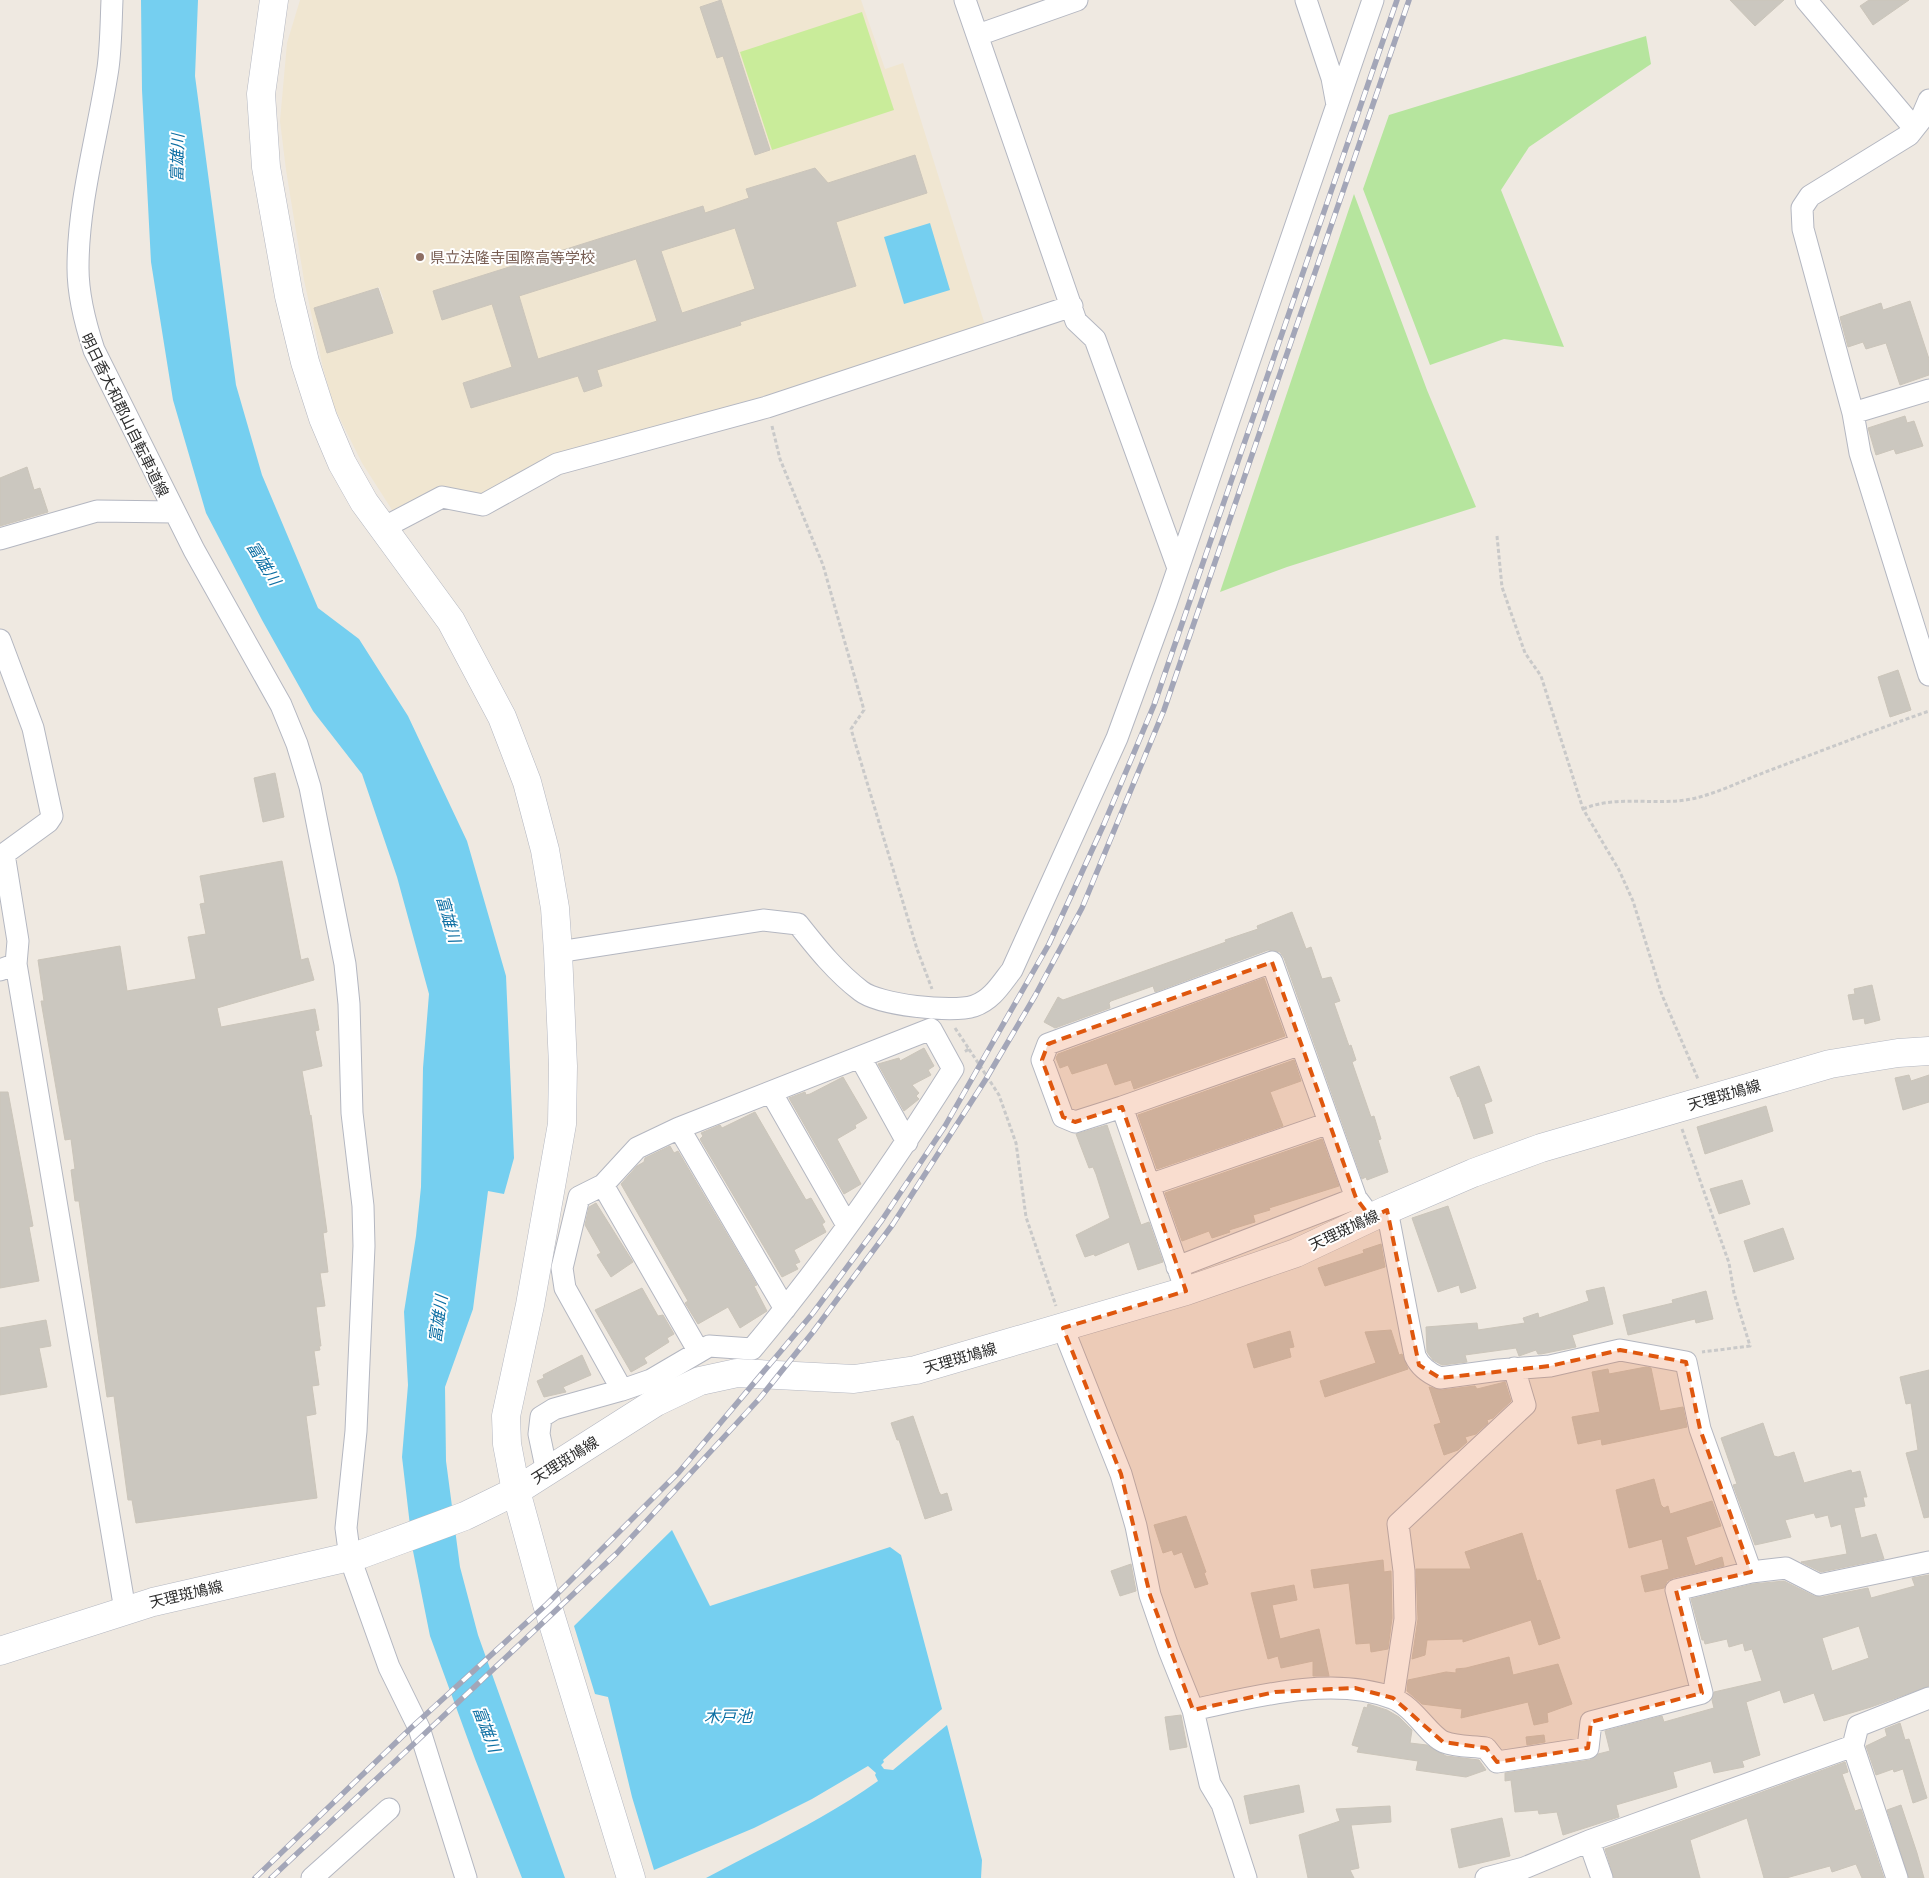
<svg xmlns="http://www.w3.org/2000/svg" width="1929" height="1878" viewBox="0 0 1929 1878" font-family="'PT Sans','Noto Sans JP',sans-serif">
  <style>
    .education { fill: #f0e6d1; fill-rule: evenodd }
    .green { fill: #b6e59e }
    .pitch { fill: #c9ec9a }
    .water { fill: #75cff0 }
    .building { fill: #cbc7bf; stroke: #cbc5ba; fill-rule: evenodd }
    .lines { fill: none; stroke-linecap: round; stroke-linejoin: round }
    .street-casing { stroke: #b4b7c1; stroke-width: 23 }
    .secondary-casing { stroke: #b4b7c1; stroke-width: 29 }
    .path { stroke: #c9c9c9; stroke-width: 3; stroke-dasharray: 4 2.5; stroke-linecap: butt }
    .street { stroke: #fff; stroke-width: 21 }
    .secondary { stroke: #fff; stroke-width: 28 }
    .rail-casing { stroke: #a3a6b8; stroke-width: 5.5 }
    .rail { stroke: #fff; stroke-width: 4; stroke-dasharray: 11; stroke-linecap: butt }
    .marked { fill: #df570e; fill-opacity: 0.2; stroke: #df570e; stroke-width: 4; stroke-dasharray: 10 6; stroke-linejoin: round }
    .education-dot { fill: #8d6e63; stroke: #fff; stroke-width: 2 }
    .labels { text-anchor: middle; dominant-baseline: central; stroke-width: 4; stroke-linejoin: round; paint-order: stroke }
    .education-label { font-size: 15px; fill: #785e54; stroke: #fff; text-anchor: start }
    .street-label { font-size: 15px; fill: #2e2e2e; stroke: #fff }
    .water-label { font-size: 16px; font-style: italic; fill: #0d6fa3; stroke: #fff }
  </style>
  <rect width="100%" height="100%" fill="#efe9e1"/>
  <!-- education -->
  <path class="education" d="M 300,0 L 719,0 L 700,7 L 717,57 L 723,56 L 755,155 L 770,150 L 721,0 L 861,0 L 885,69 L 903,63 L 985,325 L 764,396 L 558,455 L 482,497 L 394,513 L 362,463 L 334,407 L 323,368 L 304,280 L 286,170 L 280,121 L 287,43 ZM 915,155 L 927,193 L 856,215 L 844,178 ZM 815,168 L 821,175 L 856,286 L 763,314 L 728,206 L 749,198 L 746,189 ZM 703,206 L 712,235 L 442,320 L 433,291 ZM 662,253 L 680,309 L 655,317 L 637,262 ZM 379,287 L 384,300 L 318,321 L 315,308 ZM 731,297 L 740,325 L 597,370 L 584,392 L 578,376 L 471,408 L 463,383 ZM 520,299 L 537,355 L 510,362 L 493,307 ZM 384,305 L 388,316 L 323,337 L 320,325 ZM 389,322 L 393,333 L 324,341 Z"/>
  <!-- green -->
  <path class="green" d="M 1646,36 L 1651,64 L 1529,147 L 1501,190 L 1564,347 L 1504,339 L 1430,365 L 1363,189 L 1389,115 Z
    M 1354,194 L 1427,390 L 1476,507 L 1287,567 L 1220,592 Z"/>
  <!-- pitch -->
  <path class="pitch" d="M 862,12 L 894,110 L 772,150 L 740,52 Z"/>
  <!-- water -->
  <path class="water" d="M 141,0 L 198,0 L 195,76 L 236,385 L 262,475 L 318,608 L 359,639 L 408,716 L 467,841 L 506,976 L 514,1158 L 504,1194 L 488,1191 L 473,1309 L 445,1387 L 446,1461 L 460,1567 L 478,1635 L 565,1878 L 522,1878 L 475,1759 L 430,1636 L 413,1551 L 402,1457 L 408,1385 L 404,1312 L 416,1236 L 421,1187 L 423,1068 L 429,994 L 397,877 L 362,774 L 313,711 L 262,620 L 206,513 L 173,400 L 151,262 L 142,90 Z
    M 930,223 L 950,290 L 904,304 L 884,237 Z
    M 672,1530 L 710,1606 L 890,1547 L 901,1555 L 942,1709 L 883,1760 L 884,1762 L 881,1765 L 884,1769 L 893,1770 L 947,1725 L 982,1860 L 981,1878 L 706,1878 C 764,1847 823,1820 878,1781 L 875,1775 L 876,1773 L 868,1766 L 812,1799 L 754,1828 L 654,1870 L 632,1797 L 608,1697 L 595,1694 L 574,1626 Z"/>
  <!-- building -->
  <path class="building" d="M 721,0 L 770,150 L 755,155 L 723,56 L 717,58 L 700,7 Z
    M 1730,0 L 1784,0 L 1755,26 Z
    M 1869,0 L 1909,0 L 1873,25 L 1860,6 Z
    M 915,155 L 927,193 L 836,222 L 856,286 L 740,322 L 741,325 L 597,370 L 602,386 L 584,392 L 578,376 L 471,408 L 463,383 L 512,367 L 492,304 L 442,320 L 433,291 L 703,206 L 705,213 L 749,198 L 746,189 L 815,168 L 828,183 ZM 735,228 L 755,289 L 682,313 L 661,251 ZM 636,259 L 657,321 L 538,359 L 519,296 Z
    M 378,288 L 393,333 L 327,353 L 314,308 Z
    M 1910,301 L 1929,359 L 1929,375 L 1900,385 L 1886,343 L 1866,349 L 1863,342 L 1848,347 L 1840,317 L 1881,303 L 1883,310 Z
    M 1905,416 L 1907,423 L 1914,421 L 1923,446 L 1896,454 L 1894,449 L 1876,455 L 1868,428 Z
    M 27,467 L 34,490 L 40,488 L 48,512 L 0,526 L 0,478 Z
    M 1898,670 L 1911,710 L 1890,717 L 1878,677 Z
    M 275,773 L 284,817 L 263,822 L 254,778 Z
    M 282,861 L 301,960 L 308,958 L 314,980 L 217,1008 L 221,1027 L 315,1009 L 319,1030 L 315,1031 L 322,1066 L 302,1071 L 310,1116 L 311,1115 L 327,1232 L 323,1233 L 328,1272 L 320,1273 L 325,1306 L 316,1307 L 321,1346 L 319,1346 L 320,1350 L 314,1351 L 319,1385 L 312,1386 L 316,1414 L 306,1416 L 317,1498 L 136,1523 L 132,1500 L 128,1500 L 114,1396 L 107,1397 L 79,1201 L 75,1201 L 71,1170 L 75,1169 L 71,1139 L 65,1140 L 41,1001 L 44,1001 L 38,960 L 120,946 L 127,991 L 196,979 L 188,937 L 206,934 L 200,904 L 205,903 L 200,876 Z
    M 1292,912 L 1306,949 L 1311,947 L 1322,979 L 1331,977 L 1340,1001 L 1334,1003 L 1349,1046 L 1351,1045 L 1356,1060 L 1352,1062 L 1371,1117 L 1374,1116 L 1381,1139 L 1378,1140 L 1388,1172 L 1367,1180 L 1366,1177 L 1362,1179 L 1284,958 L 1280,952 L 1268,950 L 1155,992 L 1153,986 L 1111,1001 L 1109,1003 L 1110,1008 L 1055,1028 L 1044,1022 L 1058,997 L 1063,1000 L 1226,942 L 1225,940 L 1258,929 L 1257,926 Z
    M 1264,978 L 1285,1036 L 1134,1089 L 1131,1080 L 1115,1085 L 1107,1063 L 1072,1074 L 1068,1065 L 1060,1068 L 1056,1058 L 1058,1054 Z
    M 1872,985 L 1880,1020 L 1865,1024 L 1864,1018 L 1853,1020 L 1848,995 L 1855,994 L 1854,989 Z
    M 924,1048 L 934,1066 L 928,1070 L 931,1075 L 912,1085 L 919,1093 L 916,1096 L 919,1099 L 904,1111 L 878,1064 L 899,1058 L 900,1061 Z
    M 1294,1060 L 1301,1081 L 1270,1092 L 1283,1126 L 1157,1169 L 1138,1115 Z
    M 1479,1066 L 1492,1101 L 1484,1104 L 1493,1133 L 1474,1139 L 1459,1096 L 1458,1097 L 1450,1077 Z
    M 1909,1075 L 1911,1081 L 1929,1075 L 1929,1102 L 1903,1110 L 1895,1078 Z
    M 843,1077 L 867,1118 L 855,1125 L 856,1128 L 837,1139 L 861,1184 L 844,1194 L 789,1098 L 805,1092 L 806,1095 L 810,1094 Z
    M 0,1092 L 8,1092 L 33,1226 L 29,1227 L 39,1281 L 0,1288 Z
    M 1766,1106 L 1773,1131 L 1705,1154 L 1697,1127 Z
    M 755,1112 L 806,1200 L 811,1198 L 825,1222 L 822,1224 L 826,1232 L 794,1250 L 800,1262 L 795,1264 L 798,1269 L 782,1277 L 700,1139 L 703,1136 L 701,1133 L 720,1125 L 722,1128 Z
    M 1107,1125 L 1141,1225 L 1149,1222 L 1163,1262 L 1138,1270 L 1129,1242 L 1095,1256 L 1094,1254 L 1085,1257 L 1076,1235 L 1110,1218 L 1096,1174 L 1093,1167 L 1089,1168 L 1076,1134 Z
    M 1322,1139 L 1339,1186 L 1269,1208 L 1270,1210 L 1253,1215 L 1255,1222 L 1229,1230 L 1230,1232 L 1212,1238 L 1209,1231 L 1182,1241 L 1165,1193 Z
    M 670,1146 L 674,1153 L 678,1151 L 757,1285 L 754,1286 L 767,1311 L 740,1328 L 728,1307 L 698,1324 L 685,1303 L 688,1301 L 621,1184 L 637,1166 L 644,1162 L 645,1158 Z
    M 1742,1180 L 1750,1204 L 1719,1214 L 1710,1189 Z
    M 596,1203 L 633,1262 L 611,1277 L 597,1255 L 601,1253 L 585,1225 L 589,1207 Z
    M 1448,1206 L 1476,1288 L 1461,1293 L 1459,1285 L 1438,1292 L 1412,1218 Z
    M 1783,1228 L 1794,1259 L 1754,1272 L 1744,1241 Z
    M 1381,1244 L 1385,1267 L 1325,1286 L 1318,1268 L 1364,1253 L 1363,1250 Z
    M 1604,1287 L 1613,1324 L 1572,1335 L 1576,1347 L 1541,1354 L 1538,1354 L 1536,1350 L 1519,1356 L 1516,1348 L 1465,1355 L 1467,1362 L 1442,1365 L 1433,1360 L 1427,1352 L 1426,1327 L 1477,1323 L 1478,1330 L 1525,1323 L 1523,1318 L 1538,1313 L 1539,1318 L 1589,1301 L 1586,1291 Z
    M 642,1288 L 658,1316 L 663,1315 L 674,1334 L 667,1338 L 669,1342 L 644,1358 L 647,1363 L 631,1372 L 595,1310 Z
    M 1706,1291 L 1713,1319 L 1696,1323 L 1695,1319 L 1628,1335 L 1623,1315 L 1673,1303 L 1672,1300 Z
    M 46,1320 L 51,1346 L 39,1348 L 47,1387 L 0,1395 L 0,1328 Z
    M 1391,1330 L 1399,1355 L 1402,1354 L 1408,1369 L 1325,1397 L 1320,1381 L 1376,1363 L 1365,1332 Z
    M 1290,1331 L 1294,1347 L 1289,1348 L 1291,1357 L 1254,1368 L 1247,1344 Z
    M 582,1355 L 591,1375 L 563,1387 L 566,1392 L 544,1397 L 537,1381 L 544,1378 L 543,1375 Z
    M 1646,1367 L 1651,1368 L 1660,1411 L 1683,1407 L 1687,1427 L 1602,1445 L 1601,1439 L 1578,1444 L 1572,1417 L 1600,1412 L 1592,1372 L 1608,1369 L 1609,1374 Z
    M 1929,1370 L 1929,1517 L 1924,1518 L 1906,1453 L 1918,1450 L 1911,1403 L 1906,1404 L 1900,1377 Z
    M 1505,1382 L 1511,1401 L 1493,1418 L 1487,1420 L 1488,1423 L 1476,1434 L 1465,1437 L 1467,1442 L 1458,1450 L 1444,1455 L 1434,1425 L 1441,1423 L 1429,1387 L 1442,1390 L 1475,1386 L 1477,1389 Z
    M 913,1416 L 939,1492 L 941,1495 L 947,1493 L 952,1510 L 925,1519 L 899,1440 L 897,1440 L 891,1423 Z
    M 1763,1423 L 1774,1456 L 1778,1457 L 1794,1452 L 1804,1483 L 1851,1470 L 1852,1473 L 1860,1471 L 1867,1497 L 1863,1497 L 1865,1506 L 1854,1508 L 1861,1538 L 1876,1534 L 1884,1559 L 1821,1572 L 1801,1562 L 1847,1554 L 1841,1524 L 1831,1527 L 1828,1515 L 1816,1518 L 1814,1513 L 1785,1520 L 1791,1537 L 1755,1545 L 1733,1485 L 1737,1484 L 1721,1438 Z
    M 1654,1479 L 1661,1505 L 1664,1508 L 1668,1506 L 1670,1514 L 1712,1501 L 1721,1526 L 1686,1537 L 1695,1566 L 1722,1557 L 1724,1566 L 1673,1578 L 1667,1581 L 1664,1588 L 1645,1592 L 1641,1576 L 1669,1569 L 1662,1539 L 1629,1548 L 1616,1490 Z
    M 1186,1516 L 1206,1572 L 1204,1573 L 1208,1584 L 1195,1588 L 1182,1552 L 1174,1555 L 1172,1550 L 1163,1553 L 1154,1525 Z
    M 1522,1533 L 1537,1581 L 1540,1580 L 1560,1638 L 1539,1645 L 1531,1620 L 1463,1642 L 1463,1639 L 1427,1640 L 1425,1655 L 1412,1659 L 1418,1619 L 1416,1569 L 1471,1569 L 1465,1552 Z
    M 1383,1560 L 1384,1572 L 1391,1571 L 1392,1618 L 1388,1649 L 1371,1652 L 1370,1643 L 1356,1644 L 1349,1583 L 1314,1588 L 1311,1570 Z
    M 1131,1564 L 1136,1591 L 1120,1596 L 1111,1571 Z
    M 1929,1575 L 1929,1686 L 1871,1707 L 1824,1721 L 1814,1693 L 1784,1703 L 1780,1690 L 1746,1702 L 1760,1755 L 1742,1761 L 1744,1767 L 1714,1773 L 1711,1761 L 1673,1772 L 1677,1787 L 1616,1805 L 1619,1817 L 1563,1835 L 1557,1812 L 1539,1814 L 1538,1810 L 1515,1812 L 1511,1780 L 1505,1781 L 1505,1773 L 1590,1760 L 1598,1754 L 1610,1751 L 1605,1731 L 1662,1716 L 1664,1722 L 1714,1708 L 1712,1700 L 1714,1692 L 1762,1681 L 1752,1649 L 1745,1651 L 1743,1643 L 1729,1647 L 1727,1639 L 1705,1644 L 1704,1640 L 1702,1640 L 1691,1599 L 1753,1584 L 1784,1581 L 1814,1596 L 1822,1597 L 1868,1588 L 1871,1598 L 1915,1586 L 1912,1578 ZM 1859,1626 L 1869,1658 L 1832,1671 L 1822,1638 Z
    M 1294,1585 L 1297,1600 L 1272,1605 L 1280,1639 L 1319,1629 L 1329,1676 L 1313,1676 L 1313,1661 L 1281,1668 L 1278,1656 L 1268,1659 L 1251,1593 Z
    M 1509,1657 L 1513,1675 L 1558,1664 L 1572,1704 L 1547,1713 L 1548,1722 L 1534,1725 L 1528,1702 L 1461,1718 L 1462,1709 L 1422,1704 L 1407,1691 L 1408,1680 L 1446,1672 L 1456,1673 L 1456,1669 L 1466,1668 Z
    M 1368,1704 L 1387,1710 L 1399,1717 L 1412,1730 L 1410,1743 L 1427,1745 L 1446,1756 L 1479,1760 L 1486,1770 L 1466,1777 L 1416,1770 L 1418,1761 L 1357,1752 L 1359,1747 L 1352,1745 L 1364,1707 L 1367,1708 Z
    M 1181,1715 L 1187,1747 L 1170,1750 L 1165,1717 Z
    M 1900,1723 L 1905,1740 L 1909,1739 L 1927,1798 L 1913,1803 L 1903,1769 L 1894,1772 L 1893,1769 L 1876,1775 L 1866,1746 L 1887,1736 L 1885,1729 Z
    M 1544,1735 L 1545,1742 L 1527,1745 L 1526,1737 Z
    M 1845,1762 L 1848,1772 L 1842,1774 L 1855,1811 L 1861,1809 L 1884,1878 L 1862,1878 L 1856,1864 L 1832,1872 L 1830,1866 L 1786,1878 L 1764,1878 L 1747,1818 L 1690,1840 L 1700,1878 L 1614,1878 L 1605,1849 Z
    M 1299,1785 L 1304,1812 L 1250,1824 L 1244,1796 Z
    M 1901,1805 L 1917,1853 L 1924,1878 L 1909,1878 L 1887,1810 Z
    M 1390,1806 L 1391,1822 L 1351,1825 L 1359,1868 L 1350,1870 L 1354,1878 L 1308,1878 L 1299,1835 L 1340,1821 L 1336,1809 Z
    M 1502,1818 L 1510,1856 L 1459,1868 L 1451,1829 Z"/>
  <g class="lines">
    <!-- street casing -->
    <g class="street-casing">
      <path id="street" d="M 112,0 C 111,23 111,46 108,68 C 98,135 78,200 78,268 C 78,296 85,323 94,350 L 194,550 L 281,705 L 297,744 L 310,787 L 345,964 L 349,1004 L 352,1113 L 363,1206 L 364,1246 L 356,1431 L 346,1528 L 350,1558 L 389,1667 L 419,1728 L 466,1878
        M 965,0 L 1076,321 L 1095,339 L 1178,568
        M 1306,0 L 1332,78 L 1337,105
        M 1806,0 L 1914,128
        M 978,35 L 1077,0
        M 1929,100 L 1920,121 L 1909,135 L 1810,196 L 1802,208 L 1803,229 L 1853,413 L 1860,453 L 1929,675
        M 1853,413 L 1929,390
        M 383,528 L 442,497 L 483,505 L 557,464 L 767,407 L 1072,306
        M 0,539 L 97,511 L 174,512
        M 0,640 L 33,728 L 52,816 L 48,822 L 4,854 L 18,941 L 16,964 L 0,970
        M 558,952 L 763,920 L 798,924 C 817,948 836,972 861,991 C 879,1005 952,1013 974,1006 C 992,1000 1001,984 1012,970 L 1117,738 L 1166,604 L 1373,0
        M 16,964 L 125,1610
        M 860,1057 L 907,1142
        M 771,1092 L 847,1225
        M 1122,1107 L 1301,1044
        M 679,1128 L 785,1309
        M 603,1185 L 699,1352
        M 1149,1185 L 1329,1123
        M 1387,1210 L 1415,1356 C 1420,1367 1428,1373 1440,1378 L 1499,1370 L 1550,1366 L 1620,1350 L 1686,1362 L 1700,1429 L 1751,1572
        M 1177,1267 L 1356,1198
        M 1186,1291 L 1122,1107 L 1075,1122 L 1063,1117 L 1042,1060 L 1048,1044 L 1272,962 L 1356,1198 L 1371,1218
        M 1063,1328 L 1121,1474 L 1136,1526 L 1150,1595 L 1169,1650 L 1193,1710 L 1210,1784 L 1222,1804 L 1246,1878
        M 547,1472 L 539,1434 L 541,1417 L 554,1409 L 622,1390 L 565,1288 L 562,1268 L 579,1197 L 603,1185 L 637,1148 L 679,1128 L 931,1029 L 953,1069 C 892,1166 826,1261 752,1349 L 709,1346 L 651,1380 L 622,1390
        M 1393,1698 L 1405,1619 L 1404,1571 L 1398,1524 L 1525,1405 L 1514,1368
        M 1193,1710 C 1253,1697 1333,1675 1392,1698 C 1414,1706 1429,1736 1444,1742 C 1456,1747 1473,1746 1486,1748 L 1497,1762 L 1588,1748 L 1591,1722 L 1702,1693 L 1676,1590 L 1751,1572 L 1786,1568 L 1819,1585 L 1929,1562
        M 1589,1841 L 1602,1878
        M 312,1878 L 389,1809
        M 1486,1878 L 1524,1868 L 1589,1841 L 1853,1746
        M 1897,1878 L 1853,1746 L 1858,1726 L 1929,1698"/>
    </g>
    <!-- secondary casing -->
    <g class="secondary-casing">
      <path id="secondary" d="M 274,0 L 261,94 L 266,167 L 289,296 L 305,362 L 323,418 L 342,463 L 364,502 L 451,621 L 502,717 L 527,782 L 545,850 L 555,908 L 558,952 L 563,1066 L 562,1124 L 530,1305 L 506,1416 L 507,1444 L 516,1491 L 547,1604 L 631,1878
        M 0,1651 L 153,1602 L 362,1554 L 465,1516 L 516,1491 L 656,1402 L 700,1381 L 737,1373 L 854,1379 L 916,1370 L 1186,1291 L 1296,1253 L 1387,1210 L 1473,1173 L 1541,1148 L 1830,1064 L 1898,1053 L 1929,1051"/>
    </g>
    <!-- path -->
    <path class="path" d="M 772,426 L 780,459 L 823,565 L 864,710 L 851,729 L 917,949 L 932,989
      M 1497,536 L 1502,587 L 1525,653 L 1541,676 L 1583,809 L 1619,870 L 1633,901 L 1662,995 L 1698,1079
      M 1583,809 C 1619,794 1658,807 1696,798 C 1720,792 1744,780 1768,771 C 1821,751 1875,730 1929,711
      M 955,1028 L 969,1049 L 964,1052
      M 969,1049 L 999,1095 L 1016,1143 L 1026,1217 L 1056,1306
      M 1682,1129 L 1729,1263 L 1734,1293 L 1750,1346 L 1702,1352"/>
    <!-- street -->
    <use href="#street" class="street"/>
    <!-- secondary -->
    <use href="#secondary" class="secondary"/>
    <!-- rail casing -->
    <g class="rail-casing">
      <path id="rail" d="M 255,1878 L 411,1728 L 547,1604 L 679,1472 L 813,1313 L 882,1220 L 945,1126 L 1049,944 L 1104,824 L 1154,705 L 1397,0
        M 271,1878 L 617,1553 L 760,1398 L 813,1332 L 893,1224 L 986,1079 L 1035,996 L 1082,908 L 1164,710 L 1409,0"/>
    </g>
    <!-- rail -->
    <use href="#rail" class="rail"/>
  </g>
  <!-- marked area -->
  <path class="marked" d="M 1272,962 L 1356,1198 L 1371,1218 L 1387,1210 L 1419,1365 L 1440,1378 L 1550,1366 L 1620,1350 L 1686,1362 L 1700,1429 L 1751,1572 L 1676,1590 L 1702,1693 L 1591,1722 L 1588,1748 L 1497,1762 L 1486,1748 L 1443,1742 L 1393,1698 L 1355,1688 L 1275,1692 L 1193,1710 L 1150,1595 L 1121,1474 L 1063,1328 L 1186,1291 L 1122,1107 L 1075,1122 L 1063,1117 L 1042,1060 L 1048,1044 Z"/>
  <!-- markers -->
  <circle class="education-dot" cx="420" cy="257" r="5"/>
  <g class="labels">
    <!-- education labels -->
    <g class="education-label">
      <text x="430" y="257">県立法隆寺国際高等学校</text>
    </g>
    <!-- street labels -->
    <g class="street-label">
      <text transform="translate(125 415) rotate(64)">明日香大和郡山自転車道線</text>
      <text transform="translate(1724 1095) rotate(-16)">天理斑鳩線</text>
      <text transform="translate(1344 1230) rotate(-25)">天理斑鳩線</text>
      <text transform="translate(960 1358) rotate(-16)">天理斑鳩線</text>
      <text transform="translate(565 1460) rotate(-32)">天理斑鳩線</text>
      <text transform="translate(186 1594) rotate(-13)">天理斑鳩線</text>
    </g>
    <!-- water labels -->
    <g class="water-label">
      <text transform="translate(177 158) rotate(-89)">富雄川</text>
      <text transform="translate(264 563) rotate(58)">富雄川</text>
      <text transform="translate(449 919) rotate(74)">富雄川</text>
      <text transform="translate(438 1319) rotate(-82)">富雄川</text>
      <text x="728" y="1716">木戸池</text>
      <text transform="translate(487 1729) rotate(69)">富雄川</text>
    </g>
  </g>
</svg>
